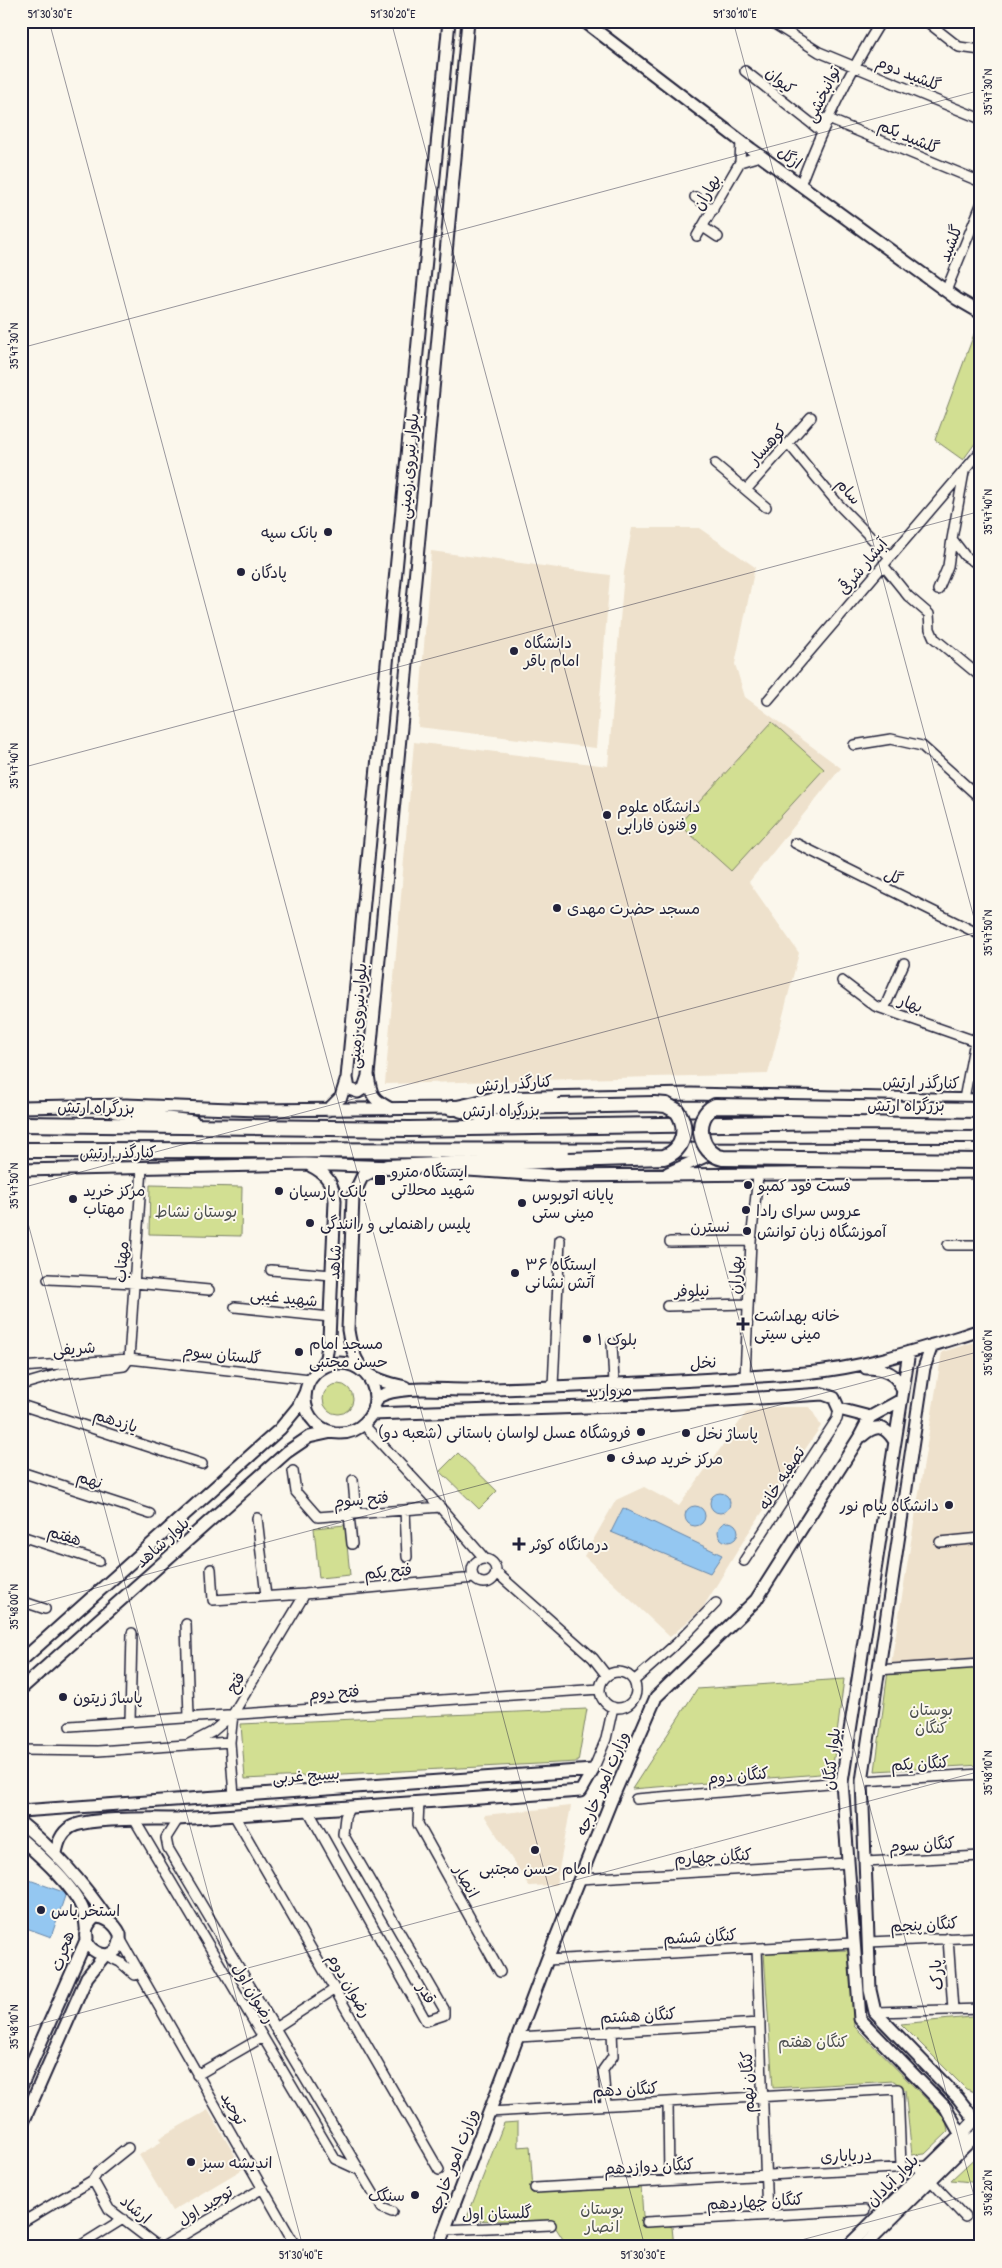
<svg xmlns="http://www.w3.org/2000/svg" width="1002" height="2268" viewBox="0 0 1002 2268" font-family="'Patrick Hand','Playpen Sans Arabic',sans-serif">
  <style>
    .built { fill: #eee1cc }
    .green { fill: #d2df92; stroke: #7a8066 }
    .water { fill: #94c7f1; stroke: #6685a8 }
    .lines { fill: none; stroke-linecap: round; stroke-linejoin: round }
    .minor-casing { stroke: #22223b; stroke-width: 12 }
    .major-casing { stroke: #22223b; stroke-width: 15 }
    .highway-casing { stroke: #22223b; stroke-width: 18 }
    .minor { stroke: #fbf7ec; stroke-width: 9 }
    .major { stroke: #fbf7ec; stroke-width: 11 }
    .highway { stroke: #fbf7ec; stroke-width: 14 }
    .highway-bridge-casing { stroke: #22223b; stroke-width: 18; stroke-linecap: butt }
    .highway-bridge { stroke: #fbf7ec; stroke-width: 14 }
    .ticks { fill: none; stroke: #22223b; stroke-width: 1; stroke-opacity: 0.45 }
    .poi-dot { fill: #22223b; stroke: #fbf7ec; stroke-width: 2 }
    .labels { text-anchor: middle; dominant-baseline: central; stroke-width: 4; stroke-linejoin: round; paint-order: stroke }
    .street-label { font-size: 16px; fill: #22223b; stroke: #fbf7ec }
    .poi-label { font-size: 16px; fill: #22223b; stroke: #fbf7ec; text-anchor: start }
    .park-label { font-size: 16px; fill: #4e5151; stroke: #fbf7ec }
    .neatline { fill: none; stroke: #22223b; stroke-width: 2 }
    .ticks-label { font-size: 12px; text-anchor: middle; fill: #22223b }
  </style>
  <rect width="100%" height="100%" fill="#fbf7ec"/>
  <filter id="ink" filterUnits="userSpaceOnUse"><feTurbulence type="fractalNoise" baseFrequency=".02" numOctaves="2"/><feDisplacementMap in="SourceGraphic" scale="10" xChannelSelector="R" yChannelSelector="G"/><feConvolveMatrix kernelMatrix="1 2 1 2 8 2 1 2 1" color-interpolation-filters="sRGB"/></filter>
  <g filter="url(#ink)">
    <!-- built -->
    <path class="built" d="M 632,528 L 699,528 L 755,567 L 735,664 L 745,697 L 841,768 L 749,882 L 799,953 L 768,1074 L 385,1084 L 414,742 L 608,766 L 624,572 Z
      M 431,551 L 610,575 L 596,748 L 418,727 Z
      M 981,1340 L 981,1657 L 891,1664 L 942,1352 Z
      M 768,1407 L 810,1407 L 821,1426 L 747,1535 L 702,1609 L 670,1637 L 584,1556 L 616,1500 L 644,1487 L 679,1506 L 746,1413 Z
      M 571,1806 L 556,1885 L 529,1886 L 484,1815 Z
      M 208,2110 L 243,2169 L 172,2211 L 139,2155 L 161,2142 L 159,2138 Z"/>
    <!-- green -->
    <path class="green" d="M 977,326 L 981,328 L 981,435 L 963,460 L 935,440 Z
      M 772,722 L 824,769 L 731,871 L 679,824 Z
      M 150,1185 L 242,1187 L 241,1236 L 149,1234 Z
      M323 1399a15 15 0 1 1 30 0a15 15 0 1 1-30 0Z
      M 458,1453 L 497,1491 L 479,1509 L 440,1471 Z
      M 345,1525 L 350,1575 L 319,1578 L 314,1528 Z
      M 981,1665 L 981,1765 L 875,1771 L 888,1671 Z
      M 844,1679 L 832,1773 L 632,1789 L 697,1689 Z
      M 587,1709 L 578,1762 L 245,1779 L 241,1724 Z
      M 849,1950 L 854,2026 L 946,2119 L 948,2132 L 925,2154 L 912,2155 L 905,2090 L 894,2081 L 773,2088 L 764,1953 Z
      M 981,2016 L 981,2094 L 966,2089 L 901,2024 Z
      M 518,2122 L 518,2147 L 530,2146 L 533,2190 L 641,2186 L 643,2216 L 672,2227 L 674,2247 L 568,2247 L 552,2222 L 466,2220 L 504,2123 Z
      M 981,2152 L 981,2183 L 951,2180 Z"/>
    <!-- water -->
    <path class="water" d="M710 1503a10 10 0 1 1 20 0a10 10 0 1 1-20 0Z
      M685 1516a10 10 0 1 1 20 0a10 10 0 1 1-20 0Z
      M 623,1508 L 722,1555 L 710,1573 L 611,1532 Z
      M718 1532a10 10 0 1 1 20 0a10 10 0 1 1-20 0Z
      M 21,1877 L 66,1893 L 51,1937 L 21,1926 Z"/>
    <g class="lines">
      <!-- minor casing -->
      <g class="minor-casing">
        <path id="minor" d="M 926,21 L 959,47 L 981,50
          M 776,25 L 819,52 L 981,119
          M 594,29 L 602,21
          M 745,71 L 821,131
          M 826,118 L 981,182
          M 741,141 L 740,162 L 760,156
          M 800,185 C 823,125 847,76 881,21
          M 695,197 L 713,210
          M 703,227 L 718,237
          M 697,236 L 740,162
          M 946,291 L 981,205
          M 788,443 L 839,505 L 890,557
          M 715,464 L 766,507
          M 964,472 L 952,539 L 965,556 L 981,566
          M 746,490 L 811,417
          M 883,565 L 908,596 L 929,614 L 930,629 L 934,638 L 981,677
          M 938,590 L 948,566 L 952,539
          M 768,700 L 981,451
          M 854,745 L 891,739 L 922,746 L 981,799
          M 795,843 L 981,935
          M 842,981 L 875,1006 L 975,1041
          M 884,1009 L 904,963
          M 964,1099 L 975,1041 L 981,1028
          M 670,1242 L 751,1241
          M 948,1245 L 981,1245
          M 271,1270 L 332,1275
          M 48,1279 L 135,1283 L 209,1290
          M 667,1306 L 748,1304
          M 235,1307 L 330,1317
          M 612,1343 L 614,1383
          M 129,1359 L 142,1168
          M 21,1367 L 129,1359 L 310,1379
          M 745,1376 L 751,1241 L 758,1176
          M 21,1385 L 59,1374 L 124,1366 L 129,1359
          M 553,1386 L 560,1240
          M 21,1405 L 202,1464
          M 363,1424 L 440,1507 L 485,1559
          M 293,1471 L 296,1492 L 318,1517 L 440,1507
          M 21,1472 L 150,1514
          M 353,1480 L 356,1514
          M 405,1510 L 407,1557
          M 349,1515 L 352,1544
          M 257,1518 L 266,1596
          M 21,1536 L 99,1561
          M 940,1542 L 981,1538
          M472 1571a12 12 0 1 1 24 0a12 12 0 1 1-24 0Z
          M 744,1561 L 837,1419 L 839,1409
          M 211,1569 L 213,1600 L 305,1594 L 474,1578
          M 497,1573 L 593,1658 L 607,1676
          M 21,1601 L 45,1609
          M 186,1624 L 189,1717
          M 877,1670 L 981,1663
          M600 1690a18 18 0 1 1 36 0a18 18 0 1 1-36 0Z
          M 634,1681 L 678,1642 L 716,1603
          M 130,1721 L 132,1633
          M 70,1726 L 600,1689
          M 189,1744 L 212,1732 L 233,1714
          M 21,1750 L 98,1751 L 230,1742
          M 593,1770 L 606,1739 L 613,1707
          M 862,1781 L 981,1774
          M 234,1796 L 230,1742 L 233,1714 L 305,1594
          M 636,1799 L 842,1782
          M 419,1802 L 418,1824 L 500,1972
          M 308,1810 L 426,2021 L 444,2015 L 444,2009 L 343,1834 L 345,1817 L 349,1808
          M 234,1815 L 439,2170
          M 134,1819 L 335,2159 L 359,2170
          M 178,1819 L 166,1838 L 168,1848 L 382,2208 L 392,2212
          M 865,1862 L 981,1856
          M 580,1879 L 848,1863
          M 948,1938 L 953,2010
          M 121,1940 L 296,2247
          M 869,1942 L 981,1937
          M 757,1948 L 767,2215
          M 105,1955 L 120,1962 L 135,1975
          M 547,1960 L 853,1943
          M 875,2012 L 981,2009
          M 275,2028 L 335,1989
          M 518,2037 L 760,2023
          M 197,2075 L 263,2037
          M 668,2102 L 669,2180
          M 606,2105 L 603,2070 L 613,2056 L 612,2031
          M 489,2112 L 898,2089 L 901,2166
          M 93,2180 L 109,2209 L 159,2247
          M 931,2181 L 965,2217
          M 535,2188 L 929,2166
          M 646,2222 L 865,2210
          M 21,2223 L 93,2180 L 98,2172 L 128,2148
          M 445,2230 L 551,2225
          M 78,2247 L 123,2219
          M 163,2247 L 263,2188"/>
      </g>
      <!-- major casing -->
      <g class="major-casing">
        <path id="major" d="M 584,21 L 751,149 L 957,299 L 981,313
          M 347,1078 L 349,1089 L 358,1092 L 364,1088 L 368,1076
          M 21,1107 L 126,1105 L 257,1110 L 451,1108 L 494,1098 L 691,1094 L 981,1100
          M 391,1109 C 372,1099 371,1096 368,1075 L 468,21
          M 328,1110 L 341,1097 L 347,1078 L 449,21
          M 460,1111 L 510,1124
          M 115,1112 L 193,1121
          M 311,1166 C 326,1173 334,1184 335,1201 L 329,1339 L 326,1358 L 318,1371
          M 379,1168 L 362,1177 L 353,1196 L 348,1330 C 354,1370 367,1379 405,1387
          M 21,1170 L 305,1164 L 394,1167
          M 468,1170 L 560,1176 L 981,1172
          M 668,1173 L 717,1151
          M 932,1345 L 924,1368 L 862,1781 L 870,1990 L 875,2012 L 958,2098 L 975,2120
          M305 1398a35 35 0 1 1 70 0a35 35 0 1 1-70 0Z
          M 866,1368 C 882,1368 897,1373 902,1389
          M 375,1404 L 378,1397 C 401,1384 445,1391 472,1390 C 582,1386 694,1381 805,1373 C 866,1368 923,1348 981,1330
          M 371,1414 L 647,1405 L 823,1394 L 834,1398 L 839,1409 L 870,1417
          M 862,1436 C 876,1424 884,1425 894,1440
          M 21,1661 L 280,1429 L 298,1407 L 305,1393
          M 21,1689 L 287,1452 L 309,1437 L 332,1432
          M 21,1811 L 593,1770
          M 21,1823 C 56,1851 84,1884 109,1921
          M 21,1839 C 41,1857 73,1885 83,1910 C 86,1919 86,1928 87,1938 L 21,2087
          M 56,1853 C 58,1843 61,1833 71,1827 C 88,1817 156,1819 178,1819 L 581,1791 L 593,1770
          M 95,1917 C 107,1917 115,1924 120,1934 C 123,1975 63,1947 95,1917 Z
          M 980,2121 L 975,2120 L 961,2135 L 965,2140 L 971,2140 L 981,2132
          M 21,2127 L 87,1977 L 105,1955
          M 438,2247 L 547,1960 L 611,1801 L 656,1697 L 756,1600 L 859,1438 L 870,1417 L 901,1400
          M 847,2247 L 961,2135 L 946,2108 L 860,2019 L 842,1782 L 909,1352
          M 863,2247 L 971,2140"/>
      </g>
      <!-- highway casing -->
      <g class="highway-casing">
        <path id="highway" d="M 451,1108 L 558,1106
          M 21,1124 L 409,1129 L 840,1122 L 981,1123
          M 21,1150 L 981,1151
          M 387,1167 L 568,1160"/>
      </g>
      <!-- minor -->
      <use href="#minor" class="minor"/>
      <!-- major -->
      <use href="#major" class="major"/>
      <!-- highway -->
      <use href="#highway" class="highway"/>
      <!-- highway-bridge casing -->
      <g class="highway-bridge-casing">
        <path id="highway-bridge" d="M 558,1106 L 654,1104 L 666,1105 L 677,1111 C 689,1128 684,1150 664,1157 L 568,1160
          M 981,1110 L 715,1106 C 692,1117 699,1154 723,1158 L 981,1161"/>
      </g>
      <!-- highway-bridge -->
      <use href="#highway-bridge" class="highway-bridge"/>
    </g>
  </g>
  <!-- ticks -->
  <path class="ticks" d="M 49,21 L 645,2247M 391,21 L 981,2222M 733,21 L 981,944M 21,348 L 981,90M 21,768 L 981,511M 21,1188 L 981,931M 21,1197 L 303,2247M 21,1608 L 981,1351M 21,2029 L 981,1771M 775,2247 L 981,2192"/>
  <!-- markers -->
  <g class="poi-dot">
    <circle cx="328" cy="532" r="5"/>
    <circle cx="241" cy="572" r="5"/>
    <circle cx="514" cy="651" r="5"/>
    <circle cx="607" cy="815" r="5"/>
    <circle cx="557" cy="908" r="5"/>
    <rect x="374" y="1174" width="12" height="12" rx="2.5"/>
    <circle cx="748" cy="1185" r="5"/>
    <circle cx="279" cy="1191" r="5"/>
    <circle cx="73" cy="1199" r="5"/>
    <circle cx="522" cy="1203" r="5"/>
    <circle cx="746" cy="1210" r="5"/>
    <circle cx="310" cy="1223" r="5"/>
    <circle cx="747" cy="1231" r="5"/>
    <circle cx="515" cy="1273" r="5"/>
    <path d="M740.5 1316.5h5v5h5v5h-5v5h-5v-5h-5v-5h5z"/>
    <circle cx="587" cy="1339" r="5"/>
    <circle cx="299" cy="1352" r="5"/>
    <circle cx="641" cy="1432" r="5"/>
    <circle cx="686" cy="1433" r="5"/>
    <circle cx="611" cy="1458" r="5"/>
    <circle cx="949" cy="1505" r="5"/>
    <path d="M516.5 1536.5h5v5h5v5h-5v5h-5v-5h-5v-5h5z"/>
    <circle cx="63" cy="1697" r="5"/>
    <circle cx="535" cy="1850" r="5"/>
    <circle cx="41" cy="1910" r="5"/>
    <circle cx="191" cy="2162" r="5"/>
    <circle cx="415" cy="2195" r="5"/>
  </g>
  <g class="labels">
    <!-- street labels -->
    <g class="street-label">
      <text transform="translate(909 73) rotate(22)">گلشيد دوم</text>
      <text transform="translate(781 80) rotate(39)">کیوان</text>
      <text transform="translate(822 94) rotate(-64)">توانبخشی</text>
      <text transform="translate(909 136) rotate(23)">گلشيد يكم</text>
      <text transform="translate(790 157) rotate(36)">ازگل</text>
      <text transform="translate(706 192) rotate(-60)">بهاران</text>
      <text transform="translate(950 243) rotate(-68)">گلشید</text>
      <text transform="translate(767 444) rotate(-48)">کوهسار</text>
      <text transform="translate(408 466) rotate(-85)">بلوار نیروی زمینی</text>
      <text transform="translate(849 491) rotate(49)">سام</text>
      <text transform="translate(862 566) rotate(-50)">آبشار شرقی</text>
      <text transform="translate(894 876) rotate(27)">گل</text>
      <text transform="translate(911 1003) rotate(20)">بهار</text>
      <text transform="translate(357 1016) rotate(-86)">بلوار نیروی زمینی</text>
      <text transform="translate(921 1082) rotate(1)">کنارگذر ارتش</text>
      <text transform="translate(514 1083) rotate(-4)">کنارگذر ارتش</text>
      <text x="906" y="1105">بزرگراه ارتش</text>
      <text transform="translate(96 1107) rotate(1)">بزرگراه ارتش</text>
      <text transform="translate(501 1110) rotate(-1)">بزرگراه ارتش</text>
      <text transform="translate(118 1152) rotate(-1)">کنارگذر ارتش</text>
      <text transform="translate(710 1226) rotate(-1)">نسترن</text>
      <text transform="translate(121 1262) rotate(-86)">مهتاب</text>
      <text transform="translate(334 1262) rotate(-87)">شاهد</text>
      <text transform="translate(735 1275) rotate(-88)">بهاران</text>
      <text transform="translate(692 1290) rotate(-2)">نیلوفر</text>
      <text transform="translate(284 1297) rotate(6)">شهید غیبی</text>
      <text transform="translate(74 1348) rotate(-4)">شریفی</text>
      <text transform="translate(222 1354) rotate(6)">گلستان سوم</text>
      <text transform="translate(703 1362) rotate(-3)">نخل</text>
      <text transform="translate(609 1390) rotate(-2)">مروارید</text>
      <text transform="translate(116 1420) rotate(18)">یازدهم</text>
      <text transform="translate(781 1478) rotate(-57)">تصفیه خانه</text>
      <text transform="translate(90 1479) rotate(18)">نهم</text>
      <text transform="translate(361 1499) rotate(-5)">فتح سوم</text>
      <text transform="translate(65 1535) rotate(18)">هفتم</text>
      <text transform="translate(162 1542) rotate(-42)">بلوار شاهد</text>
      <text transform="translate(388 1571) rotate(-5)">فتح یکم</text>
      <text transform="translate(235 1682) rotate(-59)">فتح</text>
      <text transform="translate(334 1692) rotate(-4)">فتح دوم</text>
      <text transform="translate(831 1759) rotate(-84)">بلوار کنگان</text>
      <text transform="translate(920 1763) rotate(-3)">کنگان یکم</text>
      <text transform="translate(306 1775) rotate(-4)">بسیج غربی</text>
      <text transform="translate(738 1775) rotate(-5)">کنگان دوم</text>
      <text transform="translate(602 1783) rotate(-67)">وزارت امور خارجه</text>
      <text transform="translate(922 1844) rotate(-3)">کنگان سوم</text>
      <text transform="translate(713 1856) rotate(-3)">کنگان چهارم</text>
      <text transform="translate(467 1881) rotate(61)">انصار</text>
      <text transform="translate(924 1924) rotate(-3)">کنگان پنجم</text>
      <text transform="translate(700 1936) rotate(-3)">کنگان ششم</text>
      <text transform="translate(62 1951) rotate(-71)">هجرت</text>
      <text transform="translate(936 1975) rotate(-94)">پارک</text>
      <text transform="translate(350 1985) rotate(60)">رضوان دوم</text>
      <text transform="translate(254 1993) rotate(59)">رضوان اول</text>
      <text transform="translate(427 1993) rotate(61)">قدر</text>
      <text transform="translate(638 2015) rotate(-3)">کنگان هشتم</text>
      <text transform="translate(747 2082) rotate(-92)">کنگان نهم</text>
      <text transform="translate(625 2089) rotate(-3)">کنگان دهم</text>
      <text transform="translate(234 2108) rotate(60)">توحید</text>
      <text transform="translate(846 2155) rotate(-3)">دریاباری</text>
      <text transform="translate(453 2161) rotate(-69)">وزارت امور خارجه</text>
      <text transform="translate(649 2166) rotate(-3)">کنگان دوازدهم</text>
      <text transform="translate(892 2180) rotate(-45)">بلوار آبادان</text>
      <text transform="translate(755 2201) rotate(-3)">کنگان چهاردهم</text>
      <text transform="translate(205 2205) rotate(-31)">توحید اول</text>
      <text transform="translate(136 2209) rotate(40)">ارشاد</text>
      <text transform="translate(497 2213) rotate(-2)">گلستان اول</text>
    </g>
    <!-- poi labels -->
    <g class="poi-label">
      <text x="318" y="532" text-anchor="end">بانک سپه</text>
      <text x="251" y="572">پادگان</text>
      <text x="524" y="642">دانشگاه<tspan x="524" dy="18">امام باقر</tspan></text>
      <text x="617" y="806">دانشگاه علوم<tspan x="617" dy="18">و فنون فارابی</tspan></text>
      <text x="567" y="908">مسجد حضرت مهدی</text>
      <text x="391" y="1171">ایستگاه مترو<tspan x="391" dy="18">شهید محلاتی</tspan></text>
      <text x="758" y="1185">فست فود کمبو</text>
      <text x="83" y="1190">مرکز خرید<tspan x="83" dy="18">مهتاب</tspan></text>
      <text x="289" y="1191">بانک پارسیان</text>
      <text x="532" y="1194">پایانه اتوبوس<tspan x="532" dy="18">مینی ستی</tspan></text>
      <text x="756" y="1210">عروس سرای رادا</text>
      <text x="320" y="1223">پلیس راهنمایی و رانندگی</text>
      <text x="757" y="1231">آموزشگاه زبان توانش</text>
      <text x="525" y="1264">ایستگاه ۳۶<tspan x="525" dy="18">آتش نشانی</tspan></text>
      <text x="754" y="1315">خانه بهداشت<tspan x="754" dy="18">مینی سیتی</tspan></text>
      <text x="597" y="1339">۱ بلوک</text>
      <text x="309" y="1343">مسجد امام<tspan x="309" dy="18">حسن مجتبی</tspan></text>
      <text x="631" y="1432" text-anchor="end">فروشگاه عسل لواسان باستانی (شعبه دو)</text>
      <text x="696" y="1433">پاساژ نخل</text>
      <text x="621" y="1458">مرکز خرید صدف</text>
      <text x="939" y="1505" text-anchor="end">دانشگاه پیام نور</text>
      <text x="530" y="1544">درمانگاه کوثر</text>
      <text x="73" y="1697">پاساژ زیتون</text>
      <text x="535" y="1868" text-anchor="middle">امام حسن مجتبی</text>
      <text x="51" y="1910">استخر یاس</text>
      <text x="201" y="2162">اندیشه سبز</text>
      <text x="405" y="2195" text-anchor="end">سنگک</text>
    </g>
    <!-- park labels -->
    <g class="park-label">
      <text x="196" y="1211">بوستان نشاط</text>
      <text x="931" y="1709">بوستان<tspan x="931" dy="18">کنگان</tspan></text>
      <text x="813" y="2041">کنگان هفتم</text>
      <text x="602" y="2208">بوستان<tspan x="602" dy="18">انصار</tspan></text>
    </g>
  </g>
  <!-- margin -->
  <rect width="1002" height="2268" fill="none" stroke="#fbf7ec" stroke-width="55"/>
  <rect x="28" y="28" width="946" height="2212" class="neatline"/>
  <g class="ticks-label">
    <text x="50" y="18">51°30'30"E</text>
    <text x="393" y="18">51°30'20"E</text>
    <text x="735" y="18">51°30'10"E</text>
    <text transform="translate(988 92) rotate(-90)" y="4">35°47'30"N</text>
    <text transform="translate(14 346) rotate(-90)" y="4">35°47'30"N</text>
    <text transform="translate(988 512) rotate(-90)" y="4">35°47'40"N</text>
    <text transform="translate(14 766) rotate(-90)" y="4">35°47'40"N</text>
    <text transform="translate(988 933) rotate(-90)" y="4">35°47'50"N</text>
    <text transform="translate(14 1186) rotate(-90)" y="4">35°47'50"N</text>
    <text transform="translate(988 1353) rotate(-90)" y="4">35°48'00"N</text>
    <text transform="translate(14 1607) rotate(-90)" y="4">35°48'00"N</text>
    <text transform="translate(988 1773) rotate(-90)" y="4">35°48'10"N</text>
    <text transform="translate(14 2027) rotate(-90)" y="4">35°48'10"N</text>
    <text transform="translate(988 2193) rotate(-90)" y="4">35°48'20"N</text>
    <text x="301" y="2259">51°30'40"E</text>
    <text x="643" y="2259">51°30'30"E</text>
  </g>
</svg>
